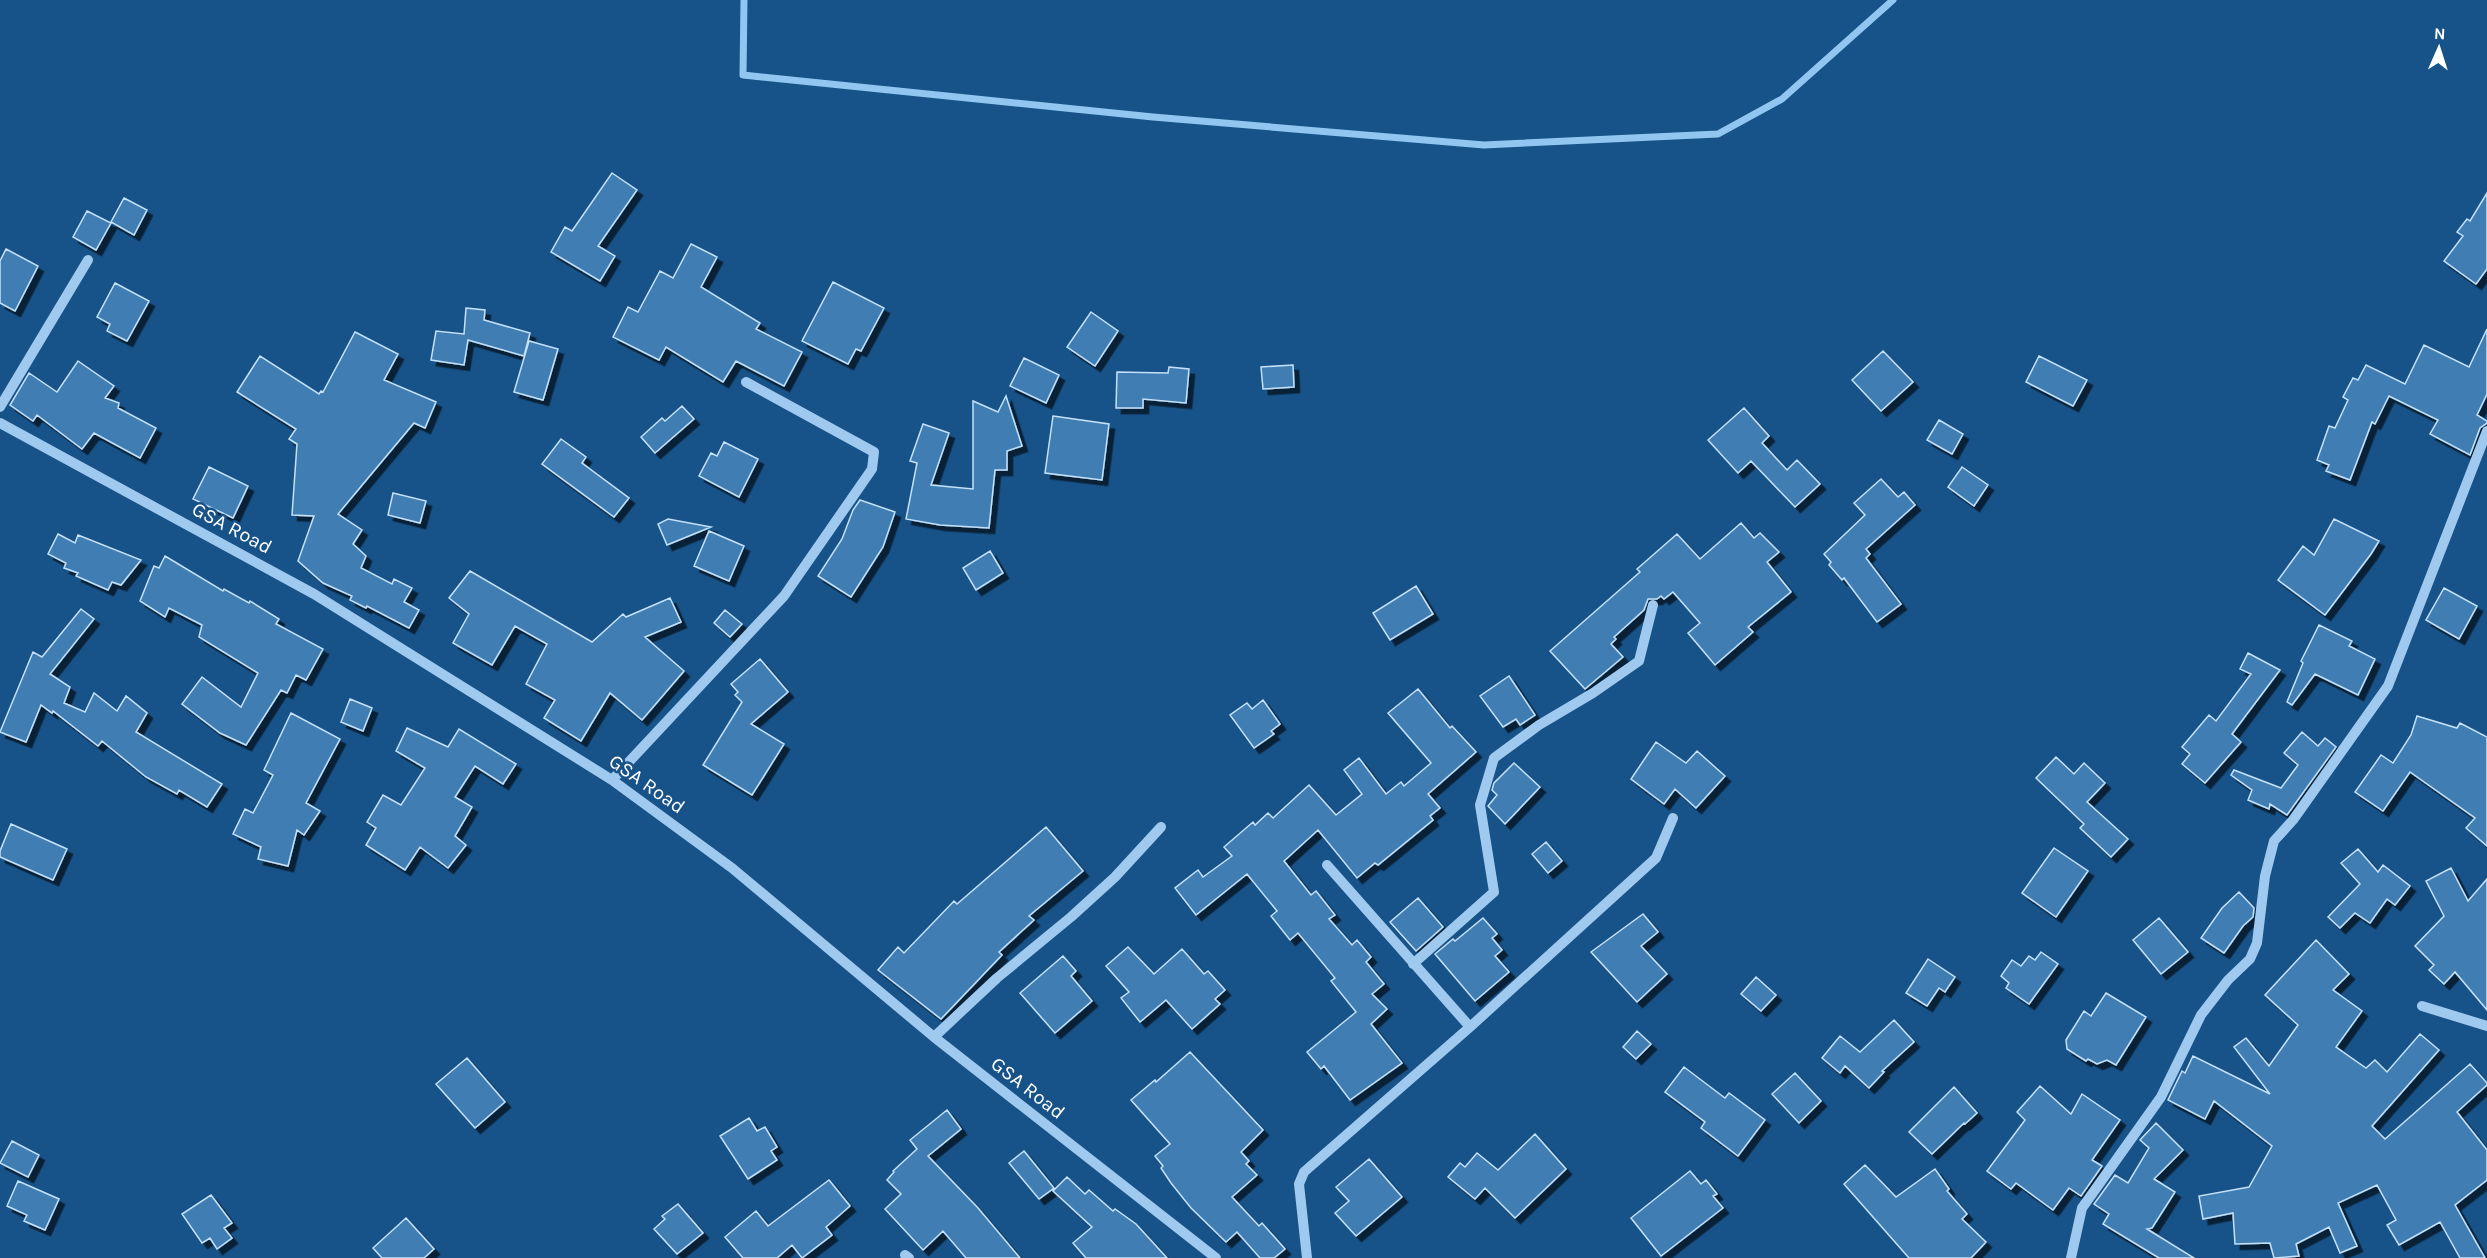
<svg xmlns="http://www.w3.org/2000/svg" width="2487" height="1258" viewBox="0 0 2487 1258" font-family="Karla,sans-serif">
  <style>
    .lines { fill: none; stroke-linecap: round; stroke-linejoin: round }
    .stream { stroke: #91c6f0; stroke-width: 7 }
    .building { fill: #407db2; stroke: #c4e1fa; stroke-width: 1.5; filter: url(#shadow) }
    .minor { stroke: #9fc9ee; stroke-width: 10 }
    .labels { text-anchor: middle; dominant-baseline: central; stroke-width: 5; stroke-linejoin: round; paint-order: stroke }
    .street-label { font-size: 20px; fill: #fff; stroke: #175288 }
  </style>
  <defs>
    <filter id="shadow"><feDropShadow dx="5.5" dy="5.5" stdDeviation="0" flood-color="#0009"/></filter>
  </defs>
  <rect width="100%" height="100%" fill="#175288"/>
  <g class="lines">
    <!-- stream -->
    <path class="stream" d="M 744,0 L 743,75 L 1153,117 L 1484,145 L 1718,134 L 1782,99 L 1893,0"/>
  </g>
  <!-- building -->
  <path class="building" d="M 612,173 L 637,190 L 598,246 L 615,256 L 600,281 L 551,252 L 565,227 L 572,231 Z
    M 2487,193 L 2487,269 L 2476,284 L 2444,261 L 2463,236 L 2457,232 L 2467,219 L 2470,221 Z
    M 124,198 L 147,210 L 134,235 L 111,222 Z
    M 87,211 L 111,223 L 96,250 L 73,237 Z
    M 691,244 L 717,257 L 701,287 L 760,323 L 756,329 L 802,352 L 784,386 L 736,361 L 723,382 L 666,347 L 659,360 L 613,337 L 628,307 L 638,312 L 660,271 L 673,278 Z
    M 6,249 L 38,266 L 15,311 L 0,303 L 0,261 Z
    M 833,282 L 884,308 L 861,351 L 856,349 L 848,364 L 802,341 Z
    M 115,283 L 149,301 L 127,341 L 107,331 L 110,324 L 97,317 Z
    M 466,308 L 485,310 L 484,320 L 530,333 L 524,356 L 468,340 L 464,365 L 431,360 L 436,331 L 464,334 Z
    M 1091,312 L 1118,331 L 1095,366 L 1067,347 Z
    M 2487,329 L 2487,394 L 2477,415 L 2487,421 L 2487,423 L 2480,428 L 2470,455 L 2430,434 L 2438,420 L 2389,396 L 2375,424 L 2372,422 L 2350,480 L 2326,471 L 2329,465 L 2317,460 L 2329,426 L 2335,428 L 2348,400 L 2343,397 L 2353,378 L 2358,380 L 2366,365 L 2405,384 L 2424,345 L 2469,367 Z
    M 355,332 L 398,354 L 384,380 L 436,402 L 425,428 L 414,423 L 338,514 L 362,530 L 353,544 L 366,556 L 361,568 L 392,584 L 394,579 L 412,588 L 404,602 L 419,610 L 409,628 L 367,606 L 366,608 L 350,600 L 352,596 L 323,583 L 298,561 L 314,516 L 292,515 L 297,444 L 289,439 L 296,429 L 237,392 L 260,356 L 319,394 L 321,391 L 323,392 Z
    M 529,341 L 558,349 L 543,400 L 514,392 Z
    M 1883,351 L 1913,382 L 1881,411 L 1852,380 Z
    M 2039,356 L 2087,380 L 2073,406 L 2026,382 Z
    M 1024,358 L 1059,375 L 1046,403 L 1010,386 Z
    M 78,361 L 114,386 L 105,398 L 119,403 L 118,408 L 156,428 L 140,458 L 94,433 L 82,449 L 37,415 L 33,421 L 10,405 L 29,373 L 57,392 Z
    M 1293,365 L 1294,387 L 1263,389 L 1261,367 Z
    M 1169,367 L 1189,369 L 1186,403 L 1143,399 L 1143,408 L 1116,408 L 1117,372 L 1168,373 Z
    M 1006,396 L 1022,446 L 1007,451 L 1007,470 L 995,470 L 989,528 L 940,525 L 906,519 L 917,463 L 910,461 L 923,424 L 949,433 L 931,485 L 973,489 L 973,401 L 998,412 Z
    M 682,406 L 694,419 L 655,453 L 641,437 L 662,418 L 665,421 Z
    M 1744,408 L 1769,436 L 1762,443 L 1787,470 L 1797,460 L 1820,484 L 1795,507 L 1751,461 L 1738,473 L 1708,440 Z
    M 1053,416 L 1109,424 L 1102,480 L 1045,473 Z
    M 1939,420 L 1963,434 L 1952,454 L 1927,440 Z
    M 561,439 L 586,457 L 582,463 L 629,498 L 614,517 L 542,464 Z
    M 724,442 L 758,459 L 739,497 L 699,476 L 711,453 L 717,456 Z
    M 209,467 L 248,486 L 233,518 L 193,499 Z
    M 1962,467 L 1988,485 L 1974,506 L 1948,487 Z
    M 1881,479 L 1898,497 L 1904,492 L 1915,505 L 1866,549 L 1870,554 L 1866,558 L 1901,604 L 1877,622 L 1844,578 L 1842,580 L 1829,565 L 1831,562 L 1824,554 L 1865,515 L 1854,503 Z
    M 393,493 L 426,501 L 420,523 L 388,515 Z
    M 860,500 L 895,512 L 883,547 L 851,597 L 818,576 L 842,539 L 853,510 Z
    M 668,519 L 711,527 L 667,545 L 658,524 Z
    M 2334,519 L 2379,541 L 2371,554 L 2325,615 L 2278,580 L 2303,546 L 2314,555 Z
    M 1741,523 L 1754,538 L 1760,533 L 1779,552 L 1767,562 L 1791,592 L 1748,627 L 1753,632 L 1715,665 L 1688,633 L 1700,623 L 1673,592 L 1664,599 L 1661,596 L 1657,599 L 1648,599 L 1644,610 L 1614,637 L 1616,639 L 1611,644 L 1623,657 L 1585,689 L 1550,651 L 1640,572 L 1637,569 L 1677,534 L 1700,559 Z
    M 709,531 L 744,546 L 729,581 L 694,566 Z
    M 58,534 L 75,543 L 78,535 L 141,560 L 121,585 L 112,582 L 108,590 L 76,576 L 78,573 L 64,568 L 66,563 L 48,554 Z
    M 990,551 L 1003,573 L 976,590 L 963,568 Z
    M 165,556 L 223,591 L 224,589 L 249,603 L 250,601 L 279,619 L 276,624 L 323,649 L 306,680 L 296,675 L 287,693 L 281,690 L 246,745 L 220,733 L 182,704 L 202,677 L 241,707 L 258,673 L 199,637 L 202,625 L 169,608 L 165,617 L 140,601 L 154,566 L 159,568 Z
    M 470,571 L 592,642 L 623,614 L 626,617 L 670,598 L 681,622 L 645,637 L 684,671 L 642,720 L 610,693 L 581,741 L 544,718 L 555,700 L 526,684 L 547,644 L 515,626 L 492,665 L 453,643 L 469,614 L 449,598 Z
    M 1416,586 L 1433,614 L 1390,640 L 1373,613 Z
    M 2444,588 L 2477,606 L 2459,639 L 2426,620 Z
    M 81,609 L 94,619 L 50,674 L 70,687 L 64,703 L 85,712 L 94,693 L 117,711 L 126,696 L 147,713 L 136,732 L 222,784 L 207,807 L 179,790 L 177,794 L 146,777 L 102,741 L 98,746 L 53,711 L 52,713 L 41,705 L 26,742 L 0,732 L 33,652 L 42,657 Z
    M 725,610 L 742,624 L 730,637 L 714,623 Z
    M 2319,625 L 2352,641 L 2349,646 L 2375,659 L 2358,695 L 2315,674 L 2292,705 L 2287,702 L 2303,663 L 2301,661 Z
    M 2248,653 L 2280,670 L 2232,734 L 2241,742 L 2205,783 L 2182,764 L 2190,754 L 2182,747 L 2209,715 L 2216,721 L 2251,674 L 2240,669 Z
    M 760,659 L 788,692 L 751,724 L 784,744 L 752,795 L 703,765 L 742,702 L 735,695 L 738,692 L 731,684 Z
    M 1509,676 L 1535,715 L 1520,725 L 1516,719 L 1503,727 L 1480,696 Z
    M 1418,689 L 1450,728 L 1452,726 L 1476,752 L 1428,794 L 1440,808 L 1430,816 L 1433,820 L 1378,865 L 1375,863 L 1357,878 L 1318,830 L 1284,861 L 1311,895 L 1316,891 L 1335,915 L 1329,919 L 1352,945 L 1357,940 L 1371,957 L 1366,962 L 1384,984 L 1372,994 L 1387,1009 L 1371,1024 L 1402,1063 L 1350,1100 L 1324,1066 L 1321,1069 L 1307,1052 L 1356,1012 L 1331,981 L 1335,978 L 1298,933 L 1290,940 L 1271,916 L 1277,911 L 1247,874 L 1196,915 L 1175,888 L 1198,870 L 1203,877 L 1232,856 L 1224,847 L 1253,822 L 1255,825 L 1268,813 L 1273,818 L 1309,785 L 1336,815 L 1362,794 L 1344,770 L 1359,758 L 1386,794 L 1401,782 L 1404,786 L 1431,763 L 1388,713 Z
    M 350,699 L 372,708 L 363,731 L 341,722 Z
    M 1263,700 L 1280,724 L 1271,731 L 1274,734 L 1254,748 L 1230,715 L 1247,703 L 1252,709 Z
    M 291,713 L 340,739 L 306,803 L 320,811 L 304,835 L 297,830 L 288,866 L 258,859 L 261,847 L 233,834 L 245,809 L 253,813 L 273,775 L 264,770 Z
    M 2417,716 L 2457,728 L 2460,723 L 2487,737 L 2487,846 L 2466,828 L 2475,818 L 2410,772 L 2383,811 L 2355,792 L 2381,755 L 2393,763 L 2411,735 Z
    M 407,728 L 448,747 L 459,729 L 516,764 L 503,784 L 475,766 L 455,797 L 472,807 L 455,836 L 466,845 L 448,868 L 420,847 L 405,870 L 366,845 L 376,828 L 367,822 L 383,795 L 401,805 L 425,768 L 396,751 Z
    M 2302,732 L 2318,746 L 2325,738 L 2336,747 L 2287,815 L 2270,804 L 2269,809 L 2248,800 L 2252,790 L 2231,775 L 2234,770 L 2281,788 L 2298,765 L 2284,753 Z
    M 1656,742 L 1686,763 L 1697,751 L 1725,776 L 1696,808 L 1675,789 L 1664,804 L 1631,779 Z
    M 2056,757 L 2074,774 L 2084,763 L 2105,783 L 2087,802 L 2128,839 L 2111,857 L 2080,828 L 2084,824 L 2036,778 Z
    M 1514,763 L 1540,787 L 1505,824 L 1488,806 L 1497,795 L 1492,790 L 1494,783 Z
    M 11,824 L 67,849 L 53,880 L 0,857 L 0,851 Z
    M 1046,827 L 1083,871 L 1029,916 L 1034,920 L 999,952 L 1002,955 L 941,1019 L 878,970 L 898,947 L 904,953 L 954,901 L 957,904 Z
    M 1546,842 L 1562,861 L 1548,873 L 1532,854 Z
    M 2054,848 L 2088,871 L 2056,917 L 2022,893 Z
    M 2358,849 L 2378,872 L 2383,865 L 2410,886 L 2395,905 L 2387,899 L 2370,923 L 2355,913 L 2340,928 L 2328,917 L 2360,884 L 2341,863 Z
    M 2451,868 L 2468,901 L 2487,879 L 2487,1010 L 2455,972 L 2444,984 L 2429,970 L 2434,965 L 2415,946 L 2444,916 L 2426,881 Z
    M 2239,892 L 2254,908 L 2253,917 L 2243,926 L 2224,953 L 2201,938 L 2222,908 Z
    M 1418,898 L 1443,927 L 1416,951 L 1390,922 Z
    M 1643,914 L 1658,932 L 1641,946 L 1667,974 L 1637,1002 L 1591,952 Z
    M 1483,918 L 1497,934 L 1492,938 L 1502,950 L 1495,956 L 1509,972 L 1475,1001 L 1435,954 L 1453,939 L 1455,941 Z
    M 2159,918 L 2188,952 L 2161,974 L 2133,940 Z
    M 2316,940 L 2349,974 L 2333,990 L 2362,1011 L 2336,1047 L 2366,1068 L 2375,1060 L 2387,1072 L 2420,1034 L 2439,1050 L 2372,1126 L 2385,1139 L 2470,1064 L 2487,1083 L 2487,1085 L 2457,1112 L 2487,1150 L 2487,1180 L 2455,1205 L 2485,1258 L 2460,1258 L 2440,1222 L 2399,1245 L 2387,1225 L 2396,1220 L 2377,1185 L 2338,1203 L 2357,1246 L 2340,1253 L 2329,1227 L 2296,1244 L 2299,1256 L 2274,1258 L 2270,1243 L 2235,1244 L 2233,1213 L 2203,1219 L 2199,1196 L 2249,1187 L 2272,1146 L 2214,1101 L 2205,1119 L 2168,1100 L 2182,1071 L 2185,1073 L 2193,1056 L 2270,1094 L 2234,1047 L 2246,1038 L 2269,1066 L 2298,1025 L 2265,995 Z
    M 1128,947 L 1154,974 L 1182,949 L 1204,974 L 1208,971 L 1225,990 L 1215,999 L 1220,1004 L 1192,1029 L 1166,1000 L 1140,1022 L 1121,998 L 1129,992 L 1106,966 Z
    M 2041,952 L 2058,964 L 2029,1004 L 2006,988 L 2009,983 L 2001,976 L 2012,960 L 2021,966 L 2029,956 L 2035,960 Z
    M 1063,956 L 1076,971 L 1071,976 L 1092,1001 L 1055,1033 L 1020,993 Z
    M 1928,959 L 1955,977 L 1945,992 L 1939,988 L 1927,1006 L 1906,993 Z
    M 1756,977 L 1776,995 L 1761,1011 L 1741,994 Z
    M 2106,993 L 2146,1017 L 2116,1065 L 2107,1060 L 2097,1064 L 2088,1059 L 2086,1061 L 2067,1049 L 2066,1040 L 2084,1011 L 2091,1016 Z
    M 1894,1020 L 1914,1042 L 1882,1071 L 1884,1072 L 1869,1088 L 1845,1066 L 1840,1073 L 1822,1058 L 1840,1036 L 1860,1052 Z
    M 1637,1031 L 1651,1044 L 1636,1059 L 1623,1047 Z
    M 1190,1052 L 1263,1130 L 1241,1152 L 1249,1161 L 1246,1164 L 1257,1175 L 1232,1197 L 1259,1226 L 1262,1223 L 1285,1249 L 1274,1258 L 1260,1258 L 1237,1232 L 1226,1242 L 1191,1208 L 1171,1183 L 1161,1168 L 1163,1166 L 1155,1156 L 1170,1144 L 1131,1100 L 1155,1080 L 1156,1082 Z
    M 467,1058 L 505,1102 L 475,1128 L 436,1084 Z
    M 1684,1067 L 1725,1098 L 1729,1093 L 1765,1120 L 1738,1156 L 1701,1128 L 1705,1122 L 1665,1092 Z
    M 1795,1073 L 1821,1101 L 1799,1123 L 1772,1094 Z
    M 2040,1086 L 2071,1114 L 2082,1094 L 2120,1120 L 2092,1160 L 2102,1166 L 2081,1196 L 2069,1188 L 2053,1210 L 2016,1183 L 2011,1189 L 1987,1171 L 2025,1120 L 2017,1112 Z
    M 1954,1087 L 1977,1113 L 1965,1124 L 1964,1123 L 1932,1154 L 1909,1132 Z
    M 947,1110 L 961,1129 L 928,1156 L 978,1208 L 1020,1258 L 966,1258 L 943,1231 L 923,1250 L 885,1209 L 901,1194 L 887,1180 L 894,1172 L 893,1171 L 917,1149 L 910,1140 Z
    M 749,1118 L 757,1131 L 765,1127 L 777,1147 L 771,1151 L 777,1160 L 748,1179 L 720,1136 Z
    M 2156,1123 L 2183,1150 L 2154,1179 L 2175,1192 L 2152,1228 L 2147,1229 L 2194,1258 L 2159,1258 L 2103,1224 L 2109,1214 L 2094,1204 L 2115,1175 L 2128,1183 L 2149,1148 L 2140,1140 Z
    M 1535,1134 L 1566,1169 L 1515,1218 L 1485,1188 L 1475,1199 L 1448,1177 L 1460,1163 L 1465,1167 L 1477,1153 L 1498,1170 Z
    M 12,1141 L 39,1155 L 28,1177 L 0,1163 Z
    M 1024,1151 L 1054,1188 L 1039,1199 L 1009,1163 Z
    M 1369,1159 L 1402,1197 L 1356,1236 L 1335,1213 L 1349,1201 L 1336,1187 Z
    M 1865,1165 L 1896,1197 L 1935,1169 L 1949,1189 L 1947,1191 L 1967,1214 L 1962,1219 L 1986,1242 L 1971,1258 L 1909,1258 L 1844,1184 Z
    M 1690,1171 L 1701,1184 L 1706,1180 L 1717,1194 L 1713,1196 L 1723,1208 L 1661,1256 L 1631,1218 Z
    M 1067,1177 L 1085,1194 L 1089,1190 L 1113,1211 L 1115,1209 L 1136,1224 L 1167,1258 L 1086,1258 L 1073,1243 L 1092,1227 L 1053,1191 Z
    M 829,1180 L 850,1206 L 826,1227 L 832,1235 L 802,1258 L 792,1245 L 777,1258 L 743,1258 L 725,1237 L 756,1211 L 768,1226 Z
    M 18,1181 L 59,1199 L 45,1230 L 24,1221 L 27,1215 L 7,1206 Z
    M 211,1195 L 232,1223 L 224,1228 L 232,1238 L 217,1249 L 210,1238 L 202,1243 L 182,1214 Z
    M 678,1204 L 703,1233 L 677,1254 L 654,1229 L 665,1219 L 662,1216 Z
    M 406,1218 L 434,1249 L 424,1258 L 382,1258 L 373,1248 Z"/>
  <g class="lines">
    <!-- minor -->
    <path class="minor" d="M 0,407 L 88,260
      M 0,423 L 314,594 L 612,780 L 732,868 L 934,1037 L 1216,1258
      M 612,780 L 784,596 L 872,469 L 874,452 L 746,382
      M 1327,865 L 1470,1027
      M 1413,964 L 1494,892 L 1480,805 L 1494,758 L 1539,725 L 1593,693 L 1639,661 L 1653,605
      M 2422,1006 L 2487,1026
      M 934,1037 L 997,978 L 1071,917 L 1115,877 L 1161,827
      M 905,1255 L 909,1258
      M 1307,1258 L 1299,1184 L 1304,1172 L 1470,1027 L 1656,858 L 1673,818
      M 2071,1258 L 2082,1208 L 2161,1097 L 2201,1015 L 2228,980 L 2250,959 L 2257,943 L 2265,876 L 2274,841 L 2293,820 L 2388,686 L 2487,431"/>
  </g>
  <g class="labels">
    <!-- street labels -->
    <g class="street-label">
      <text transform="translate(232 528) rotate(28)">GSA Road</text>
      <text transform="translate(647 784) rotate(35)">GSA Road</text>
      <text transform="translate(1028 1088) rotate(38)">GSA Road</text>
    </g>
  </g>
  <!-- north arrow -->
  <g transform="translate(2439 48) rotate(3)" stroke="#175288" stroke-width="4.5" paint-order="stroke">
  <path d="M0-4.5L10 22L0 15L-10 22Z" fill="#ffffff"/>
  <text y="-9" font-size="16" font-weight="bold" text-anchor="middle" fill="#ffffff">N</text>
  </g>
</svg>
